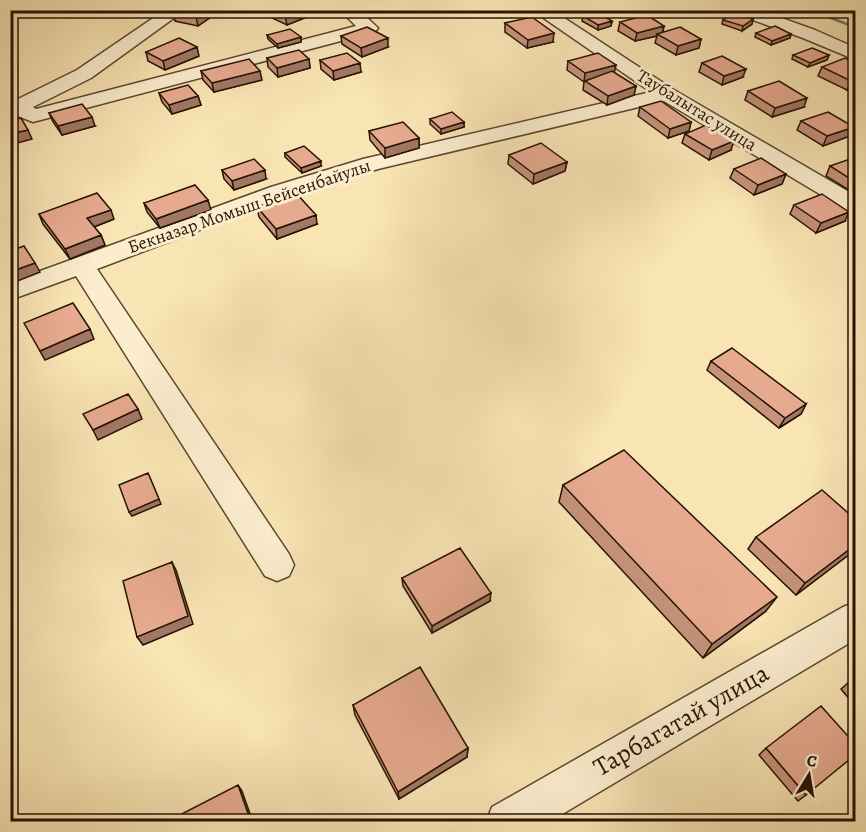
<svg xmlns="http://www.w3.org/2000/svg" width="866" height="832" viewBox="0 0 866 832" font-family="Alegreya,serif">
  <style>
    .lines { fill: none; stroke-linecap: round; stroke-linejoin: round }
    .stream { fill: #6f796e; fill-rule: evenodd }
    .minor-casing { stroke: #5b472e; stroke-width: 3 }
    .minor { fill: #fbedce; fill-rule: evenodd }
    .wall { fill: #c6927c; stroke: #261302; stroke-width: 1.5 }
    .shaded-wall { fill: #a17765; stroke: #261302; stroke-width: 1.5 }
    .building { fill: #e6aa90; stroke: #261302; stroke-width: 1.5 }
    .labels { text-anchor: middle; dominant-baseline: central; stroke-width: 6; stroke-linejoin: round; paint-order: stroke }
    .far-street-label { font-size: 18px; fill: #261302; stroke: #fbedce }
    .near-street-label { font-size: 26px; fill: #261302; stroke: #fbedce }
  </style>
  <rect width="100%" height="100%" fill="#f9e4b4"/>
  <filter id="stains"><feTurbulence type="fractalNoise" baseFrequency=".00333" numOctaves="4"/><feColorMatrix values="0 0 0 0 .2 0 0 0 0 .09 0 0 0 0 .02 0 0 0 .5 -.17"/></filter>
  <radialGradient id="worn" r=".72"><stop offset=".6" stop-color="#630" stop-opacity="0"/><stop offset="1" stop-color="#630" stop-opacity=".3"/></radialGradient>
  <g class="lines">
    <!-- stream -->
    <path class="stream" d="M 806,10 L 814,10 L 856,26 L 856,29 Z"/>
    <!-- minor casing -->
    <g class="minor-casing">
      <path id="minor" d="M 165,10 L 185,10 L 91,78 L 33,107 L 36,109 L 356,26 L 340,10 L 359,10 L 378,28 L 375,32 L 33,122 L 10,113 L 10,103 L 77,70 Z
        M 532,10 L 552,10 L 674,90 L 856,196 L 856,213 L 848,211 L 664,101 L 378,169 L 287,197 L 97,269 L 289,554 L 294,565 L 289,576 L 277,581 L 265,576 L 76,276 L 10,300 L 10,282 L 271,187 L 363,159 L 651,92 Z
        M 734,10 L 759,10 L 815,30 L 856,48 L 856,60 L 803,38 L 736,14 Z
        M 856,602 L 856,639 L 549,822 L 486,822 L 492,807 L 843,607 Z"/>
    </g>
    <!-- minor -->
    <use href="#minor" class="minor"/>
  </g>
  <!-- wall -->
  <path class="wall" d="M 176,10 L 215,10 L 215,14 L 198,26 L 175,21 L 173,12 Z
    M 269,10 L 317,10 L 317,13 L 287,25 L 270,17 Z
    M 493,10 L 523,10 L 502,16 Z
    M 583,16 L 612,21 L 611,26 L 598,30 L 582,21 Z
    M 753,19 L 752,24 L 742,31 L 722,24 L 723,20 Z
    M 620,22 L 664,26 L 663,32 L 701,39 L 699,48 L 676,55 L 655,43 L 657,36 L 635,41 L 618,31 Z
    M 505,23 L 553,42 L 527,48 L 505,32 Z
    M 756,33 L 791,34 L 790,38 L 771,45 L 755,37 Z
    M 267,35 L 301,37 L 301,42 L 278,48 L 268,39 Z
    M 341,36 L 388,47 L 362,57 L 342,44 Z
    M 146,52 L 199,56 L 165,70 L 148,61 Z
    M 793,55 L 829,55 L 827,60 L 808,67 L 792,59 Z
    M 267,58 L 309,59 L 310,68 L 278,77 L 268,67 Z
    M 320,60 L 361,72 L 334,80 L 321,69 Z
    M 568,61 L 614,73 L 636,86 L 634,95 L 607,105 L 583,90 L 584,82 L 567,70 Z
    M 702,63 L 743,77 L 722,85 L 699,72 Z
    M 855,63 L 855,87 L 847,90 L 818,76 L 822,67 Z
    M 201,71 L 262,80 L 214,92 L 203,80 Z
    M 748,91 L 804,107 L 772,117 L 745,100 Z
    M 159,93 L 198,96 L 201,105 L 172,114 L 162,102 Z
    M 640,107 L 691,122 L 689,131 L 668,138 L 638,116 Z
    M 49,113 L 95,126 L 62,135 L 53,122 Z
    M 430,119 L 464,122 L 464,127 L 441,134 L 430,124 Z
    M 801,121 L 854,127 L 850,136 L 823,146 L 797,130 Z
    M 369,131 L 419,138 L 419,148 L 385,158 L 370,140 Z
    M 685,134 L 731,150 L 709,160 L 682,143 Z
    M 285,153 L 321,166 L 302,173 L 285,157 Z
    M 509,155 L 567,162 L 565,171 L 533,184 L 508,164 Z
    M 855,165 L 855,194 L 826,176 L 830,166 Z
    M 734,169 L 786,174 L 782,184 L 754,195 L 730,178 Z
    M 222,170 L 266,179 L 234,190 L 224,179 Z
    M 144,203 L 211,210 L 160,228 L 147,212 Z
    M 794,205 L 845,221 L 816,233 L 790,214 Z
    M 257,207 L 317,224 L 277,239 L 259,217 Z
    M 39,214 L 114,219 L 94,227 L 101,235 L 105,245 L 70,259 L 43,224 Z
    M 711,361 L 806,404 L 801,414 L 779,428 L 707,370 Z
    M 563,485 L 766,611 L 703,658 L 559,502 Z
    M 756,537 L 855,550 L 796,595 L 748,549 Z
    M 402,578 L 490,601 L 432,633 L 403,586 Z
    M 855,678 L 855,706 L 841,689 L 849,682 Z
    M 353,705 L 468,748 L 467,757 L 399,799 L 355,715 Z
    M 766,748 L 806,795 L 798,801 L 759,755 Z"/>
  <!-- shaded-wall -->
  <path class="shaded-wall" d="M 206,10 L 215,10 L 215,14 L 198,26 L 196,17 Z
    M 301,10 L 317,10 L 317,13 L 287,25 L 285,16 Z
    M 370,10 L 384,10 L 370,14 Z
    M 502,10 L 523,10 L 502,16 Z
    M 753,19 L 752,24 L 742,31 L 743,26 Z
    M 612,21 L 611,26 L 598,30 L 598,25 Z
    M 664,26 L 662,34 L 657,34 L 657,36 L 635,41 L 637,33 Z
    M 554,33 L 553,42 L 527,48 L 528,40 Z
    M 791,34 L 790,38 L 771,45 L 772,41 Z
    M 301,37 L 301,42 L 278,48 L 277,44 Z
    M 388,38 L 388,47 L 362,57 L 361,48 Z
    M 701,39 L 699,48 L 676,55 L 678,46 Z
    M 197,47 L 199,56 L 165,70 L 163,61 Z
    M 829,55 L 827,60 L 808,67 L 810,63 Z
    M 309,59 L 310,68 L 278,77 L 277,68 Z
    M 360,63 L 361,72 L 334,80 L 333,71 Z
    M 616,65 L 614,74 L 585,81 L 584,82 L 585,73 Z
    M 746,69 L 743,77 L 722,85 L 724,76 Z
    M 260,71 L 262,80 L 214,92 L 212,83 Z
    M 855,80 L 855,87 L 847,90 L 851,81 Z
    M 636,86 L 634,95 L 607,105 L 608,96 Z
    M 198,96 L 201,105 L 172,114 L 169,105 Z
    M 807,98 L 804,107 L 772,117 L 775,108 Z
    M 92,117 L 95,126 L 62,135 L 58,126 Z
    M 464,122 L 464,127 L 441,134 L 441,129 Z
    M 691,122 L 689,131 L 668,138 L 670,129 Z
    M 854,127 L 850,136 L 823,146 L 827,136 Z
    M 28,130 L 32,139 L 10,145 L 10,134 Z
    M 419,138 L 419,148 L 385,158 L 385,148 Z
    M 734,141 L 731,150 L 709,160 L 712,150 Z
    M 321,161 L 321,166 L 302,173 L 301,168 Z
    M 567,162 L 565,171 L 533,184 L 534,174 Z
    M 265,170 L 266,179 L 234,190 L 232,181 Z
    M 786,174 L 782,184 L 754,195 L 758,185 Z
    M 208,200 L 211,210 L 160,228 L 156,219 Z
    M 111,210 L 114,219 L 91,228 L 87,218 Z
    M 849,212 L 845,221 L 816,233 L 821,223 Z
    M 316,215 L 317,224 L 277,239 L 276,229 Z
    M 101,235 L 105,245 L 70,259 L 65,249 Z
    M 35,263 L 40,272 L 10,284 L 10,272 Z
    M 90,329 L 94,339 L 45,360 L 40,351 Z
    M 806,404 L 801,414 L 779,428 L 785,418 Z
    M 138,409 L 142,419 L 98,440 L 93,430 Z
    M 150,478 L 161,504 L 132,516 L 129,512 Z
    M 855,545 L 855,550 L 796,595 L 805,583 Z
    M 172,562 L 176,570 L 193,624 L 143,645 L 137,637 Z
    M 491,593 L 490,601 L 432,633 L 432,626 Z
    M 777,597 L 766,611 L 703,658 L 712,644 Z
    M 468,748 L 467,757 L 399,799 L 398,792 Z
    M 238,785 L 242,791 L 253,822 L 251,822 Z"/>
  <!-- building -->
  <path class="building" d="M 176,10 L 206,10 L 196,17 L 173,12 Z
    M 274,10 L 301,10 L 285,16 Z
    M 597,12 L 612,21 L 598,25 L 583,16 Z
    M 733,13 L 753,19 L 743,26 L 723,20 Z
    M 647,15 L 664,26 L 637,33 L 620,22 Z
    M 532,17 L 554,33 L 528,40 L 505,23 Z
    M 775,26 L 791,34 L 772,41 L 756,33 Z
    M 367,27 L 388,38 L 361,48 L 341,36 Z
    M 680,27 L 701,39 L 678,46 L 657,34 Z
    M 290,29 L 301,37 L 277,44 L 267,35 Z
    M 179,38 L 197,47 L 163,61 L 146,52 Z
    M 812,48 L 829,55 L 810,63 L 793,55 Z
    M 299,50 L 309,59 L 277,68 L 267,58 Z
    M 347,53 L 360,63 L 333,71 L 320,60 Z
    M 598,53 L 616,65 L 585,73 L 568,61 Z
    M 722,56 L 746,69 L 724,76 L 702,63 Z
    M 845,58 L 855,63 L 855,80 L 851,81 L 822,67 Z
    M 249,59 L 260,71 L 212,83 L 201,71 Z
    M 612,71 L 636,86 L 608,96 L 585,81 Z
    M 779,81 L 807,98 L 775,108 L 748,91 Z
    M 188,85 L 198,96 L 169,105 L 159,93 Z
    M 661,101 L 691,122 L 670,129 L 640,107 Z
    M 82,104 L 92,117 L 58,126 L 49,113 Z
    M 452,112 L 464,122 L 441,129 L 430,119 Z
    M 828,112 L 854,127 L 827,136 L 801,121 Z
    M 21,118 L 28,130 L 10,134 L 10,121 Z
    M 403,122 L 419,138 L 385,148 L 369,131 Z
    M 706,125 L 734,141 L 712,150 L 685,134 Z
    M 541,143 L 567,162 L 534,174 L 509,155 Z
    M 304,146 L 321,161 L 301,168 L 285,153 Z
    M 761,158 L 786,174 L 758,185 L 734,169 Z
    M 254,159 L 265,170 L 232,181 L 222,170 Z
    M 847,160 L 855,165 L 855,182 L 830,166 Z
    M 195,185 L 208,200 L 156,219 L 144,203 Z
    M 97,193 L 111,210 L 87,218 L 101,235 L 65,249 L 39,214 Z
    M 296,193 L 316,215 L 276,229 L 257,207 Z
    M 822,194 L 849,212 L 821,223 L 794,205 Z
    M 24,246 L 35,263 L 10,272 L 10,251 Z
    M 73,303 L 90,329 L 40,351 L 24,323 Z
    M 732,348 L 806,404 L 785,418 L 711,361 Z
    M 128,394 L 138,409 L 93,430 L 83,414 Z
    M 624,450 L 777,597 L 712,644 L 563,485 Z
    M 148,473 L 159,499 L 129,512 L 119,485 Z
    M 822,490 L 855,519 L 855,545 L 805,583 L 756,537 Z
    M 460,548 L 491,593 L 432,626 L 402,578 Z
    M 172,562 L 188,616 L 137,637 L 123,581 Z
    M 420,667 L 468,748 L 398,792 L 353,705 Z
    M 855,678 L 855,690 L 849,682 Z
    M 821,706 L 855,744 L 855,755 L 806,795 L 766,748 Z
    M 238,785 L 251,822 L 170,822 L 170,820 Z"/>
  <g class="labels">
    <!-- far-street labels -->
    <g class="far-street-label">
      <text transform="translate(697 110) rotate(32)">Таубалытас улица</text>
      <text transform="translate(249 206) rotate(-19)">Бекназар Момыш Бейсенбайулы</text>
    </g>
    <!-- near-street labels -->
    <g class="near-street-label">
      <text transform="translate(681 720) rotate(-30)">Тарбагатай улица</text>
    </g>
  </g>
  <!-- margin -->
  <rect width="866" height="832" fill="none" stroke="#f9e4b4" stroke-width="36"/>
  <rect x="12" y="12" width="842" height="808" fill="none" stroke="#261302" stroke-width="3"/>
  <rect x="18" y="18" width="830" height="796" fill="none" stroke="#261302" stroke-width="1.5"/>
  <!-- north arrow -->
  <g transform="translate(809 775) rotate(11)" stroke="#fbedce" stroke-width="4.5" paint-order="stroke">
  <path d="M0-4.5L10 22L0 15L-10 22Z" fill="#261302"/>
  <text y="-9" font-size="16" font-weight="bold" text-anchor="middle" fill="#261302">С</text>
  </g>
  <rect width="100%" height="100%" filter="url(#stains)"/>
  <rect width="100%" height="100%" fill="url(#worn)"/>
</svg>
